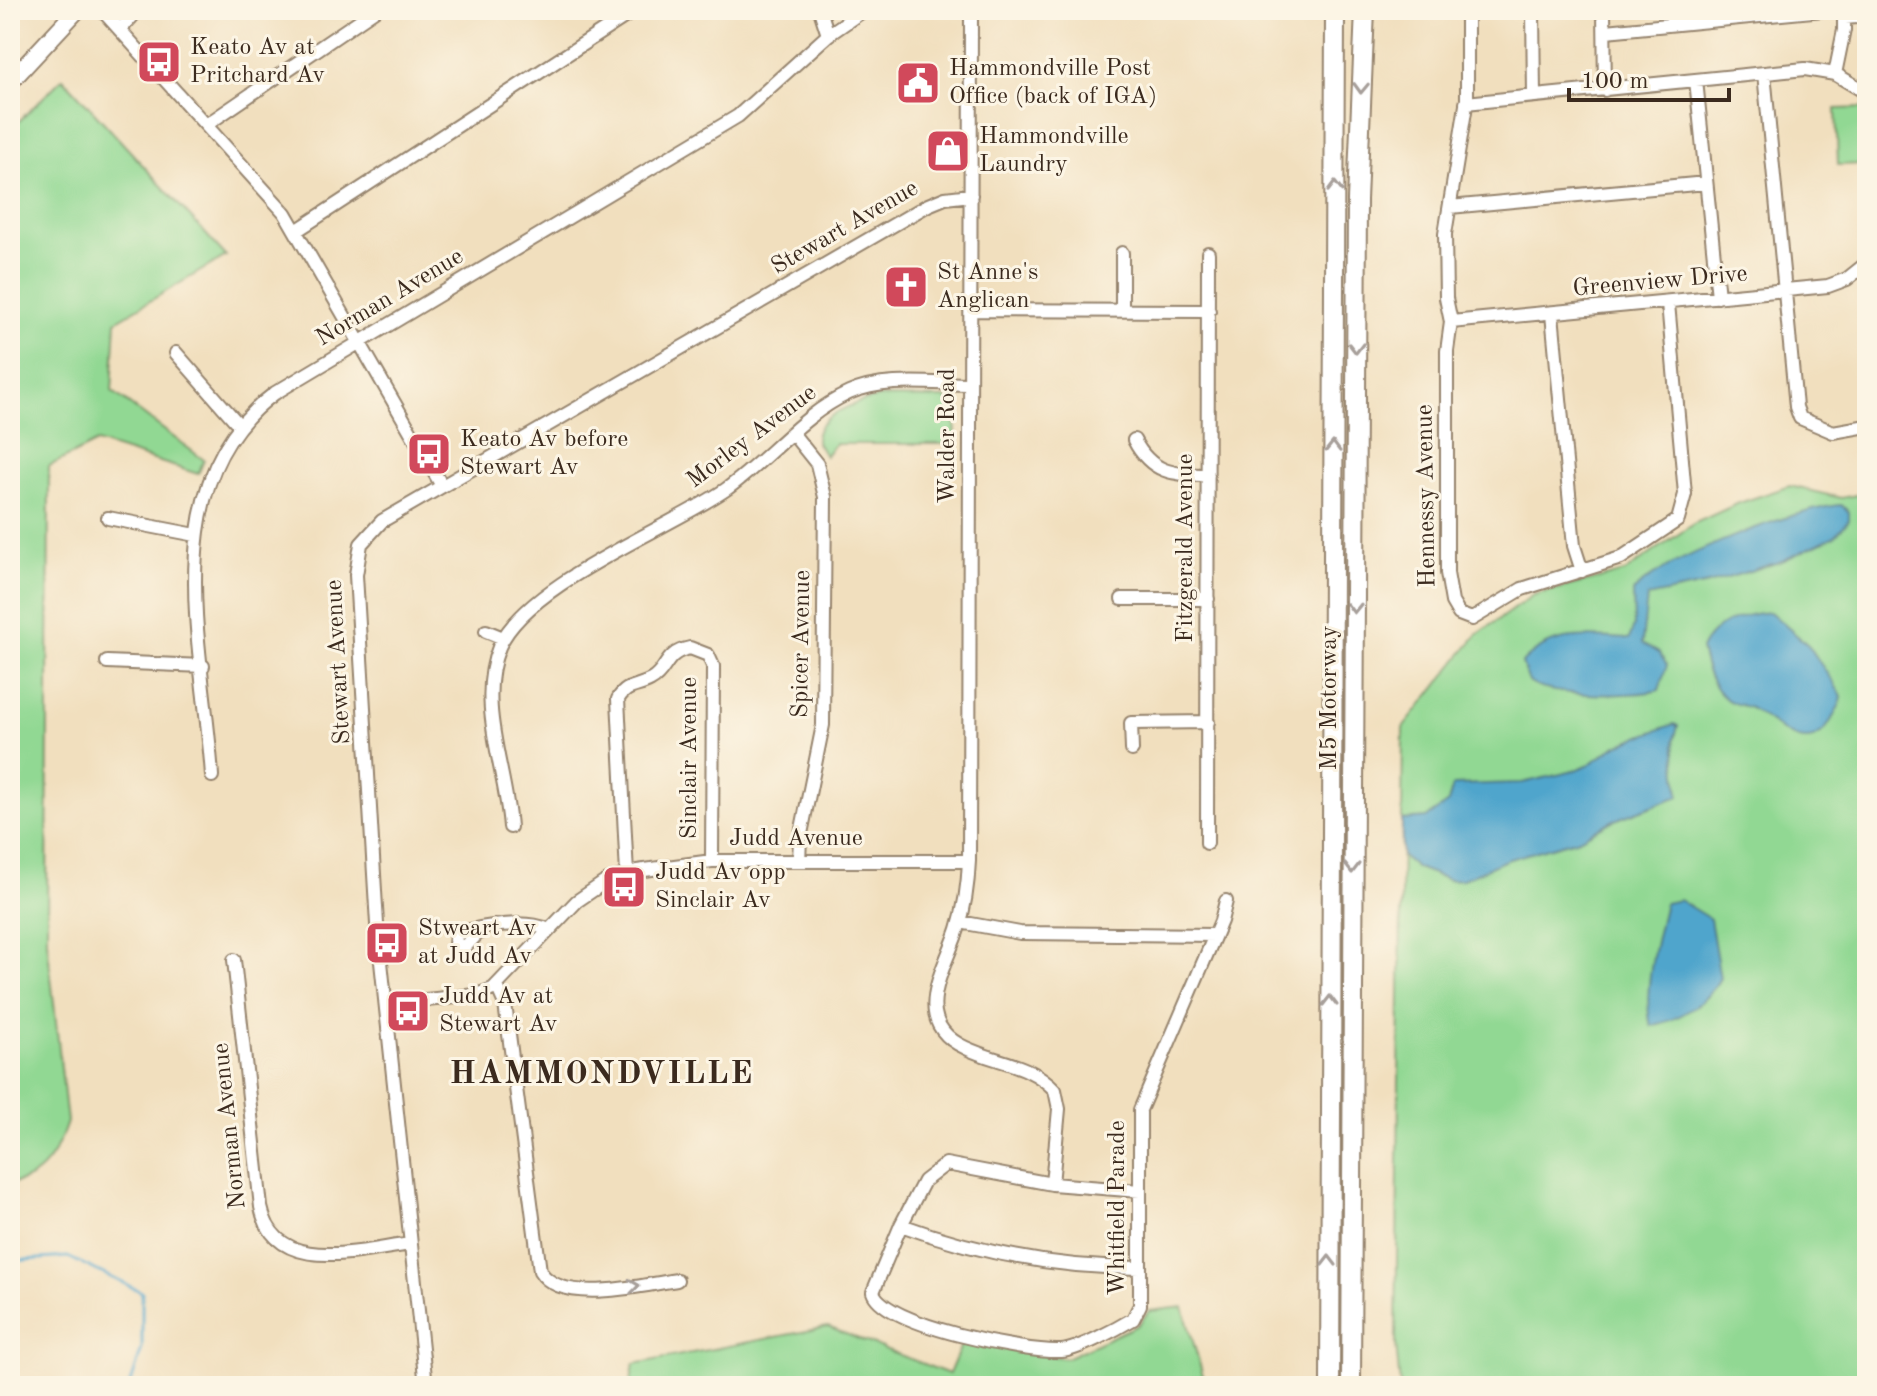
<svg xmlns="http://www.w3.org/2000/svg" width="1877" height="1396" viewBox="0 0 1877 1396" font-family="'Old Standard TT',serif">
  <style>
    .green { fill: #91d893; stroke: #668158; stroke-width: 2 }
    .water { fill: #50a5cc; stroke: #466875; stroke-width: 2 }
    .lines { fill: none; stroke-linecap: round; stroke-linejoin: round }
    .stream { stroke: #50a5cc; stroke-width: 3 }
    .minor-casing { stroke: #96846e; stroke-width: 16 }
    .major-casing { stroke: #96846e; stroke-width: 20 }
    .highway-casing { stroke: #96846e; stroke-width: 22 }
    .minor { stroke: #fff; stroke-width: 12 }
    .major { stroke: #fff; stroke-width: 16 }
    .highway { stroke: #fff; stroke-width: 18 }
    .oneway { stroke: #a79f9a }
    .labels { text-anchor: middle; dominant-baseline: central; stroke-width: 6; stroke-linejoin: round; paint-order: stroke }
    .poi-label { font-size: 24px; fill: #3b2a1e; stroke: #fcf5e5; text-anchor: start }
    .street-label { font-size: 24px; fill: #3b2a1e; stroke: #fcf5e5 }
    .district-label { font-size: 32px; font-weight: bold; letter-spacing: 2px; fill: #3b2a1e; stroke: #fcf5e5 }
  </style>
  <rect width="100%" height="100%" fill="#fcf5e5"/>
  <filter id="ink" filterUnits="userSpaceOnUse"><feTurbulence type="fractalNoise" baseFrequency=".0125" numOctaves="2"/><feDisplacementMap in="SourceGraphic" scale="16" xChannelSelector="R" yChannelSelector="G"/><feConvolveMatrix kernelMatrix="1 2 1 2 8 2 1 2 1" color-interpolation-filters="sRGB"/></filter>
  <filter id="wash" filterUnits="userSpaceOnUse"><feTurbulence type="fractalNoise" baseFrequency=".006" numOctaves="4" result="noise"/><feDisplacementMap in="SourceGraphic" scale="32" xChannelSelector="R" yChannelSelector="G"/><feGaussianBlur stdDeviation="1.8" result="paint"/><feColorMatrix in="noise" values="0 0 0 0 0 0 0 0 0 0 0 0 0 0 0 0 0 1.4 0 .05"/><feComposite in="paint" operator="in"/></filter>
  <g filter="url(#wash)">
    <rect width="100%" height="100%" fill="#f1dfbe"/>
    <!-- green -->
    <path class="green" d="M 63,78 L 226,256 L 116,321 L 112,391 L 204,460 L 198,474 L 97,442 L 49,466 L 47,940 L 67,1122 C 58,1150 42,1181 10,1183 L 10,130 Z
      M 1864,108 L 1866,164 L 1838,165 L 1836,109 Z
      M 881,397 L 945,398 L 955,411 L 956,444 L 835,444 L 825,456 L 816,441 C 815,414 860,401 881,397 Z
      M 1790,486 L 1841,498 L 1867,493 L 1867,1386 L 1400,1386 L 1396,1344 L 1403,728 L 1477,635 L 1533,595 L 1625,572 L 1693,524 L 1739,503 Z
      M 1183,1307 L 1206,1386 L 630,1386 L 634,1364 L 828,1327 L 949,1374 L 962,1343 L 1066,1358 L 1138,1325 L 1149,1311 Z"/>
    <!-- water -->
    <path class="water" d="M 1841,505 L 1849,512 L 1849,520 L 1835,536 L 1782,561 L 1708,584 L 1647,597 L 1642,643 L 1659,653 L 1667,665 L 1659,690 C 1636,697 1546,697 1529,682 L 1522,663 C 1553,630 1589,637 1629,639 L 1634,626 L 1633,592 C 1657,561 1800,507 1841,505 Z
      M 1770,612 L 1809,646 L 1842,696 C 1841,706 1834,715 1829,724 C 1807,760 1774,722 1750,708 C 1742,704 1733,705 1726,699 C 1711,687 1705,668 1701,649 C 1713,623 1743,614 1770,612 Z
      M 1674,724 L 1678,726 L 1674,740 L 1679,796 L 1612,821 L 1579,839 L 1506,860 L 1463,879 L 1449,880 L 1417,868 L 1402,856 L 1402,820 L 1426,818 L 1448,803 L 1453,785 L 1522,783 L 1570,772 L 1590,764 L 1617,745 Z
      M 1679,900 L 1710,919 L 1720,978 C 1707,1004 1678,1020 1651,1026 C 1642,993 1657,936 1665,903 Z"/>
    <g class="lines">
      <!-- stream -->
      <path class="stream" d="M 10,1261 L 68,1257 L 142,1292 L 142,1348 L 130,1386"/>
    </g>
  </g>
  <g filter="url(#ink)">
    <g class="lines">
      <!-- minor casing -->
      <g class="minor-casing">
        <path id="minor" d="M 102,10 L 285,213 L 442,486
          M 820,10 L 828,35
          M 971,10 L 969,861 C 968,884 965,907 958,929 C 945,969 908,1022 966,1048 C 997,1063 1030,1063 1055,1090 L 1059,1109 L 1052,1184
          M 1467,10 L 1467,99 L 1445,234 L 1446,298 L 1451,322 L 1447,351 L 1447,573 L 1452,602 L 1459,614 L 1472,619 L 1522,589 L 1621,558 L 1678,520 L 1685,494 L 1668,303
          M 1533,10 L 1534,96
          M 1604,10 L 1605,90
          M 1845,18 L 1867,16
          M 120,30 L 138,10
          M 1606,31 L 1823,10
          M 1764,73 L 1796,407 L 1800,418 L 1833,432 L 1867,426
          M 1835,74 L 1844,30 L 1844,10
          M 1696,80 L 1718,297
          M 1466,103 L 1805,69 L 1835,74 L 1867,93
          M 206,125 L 375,10
          M 1450,207 L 1706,183
          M 296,231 L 635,10
          M 970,310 L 1209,311
          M 1122,311 L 1122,253
          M 1552,314 L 1574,546 L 1582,571
          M 1451,322 L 1828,286 L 1847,279 L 1867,263
          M 176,353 L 239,425
          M 793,434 L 817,464 L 825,497 L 823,725 L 800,839 L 799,861
          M 1134,440 C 1151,473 1173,475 1208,475
          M 108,518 L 196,535
          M 1122,599 L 1208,599
          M 486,631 L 503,638
          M 107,662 L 203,666
          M 1132,750 L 1131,723 L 1208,722
          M 212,776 C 204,649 154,482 275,393 L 738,116 L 828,35 L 864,10
          M 510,827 C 506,769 476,704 499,647 C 526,584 666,530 725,490 C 767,461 802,414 849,393 C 885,377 932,384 970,384
          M 1207,843 L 1208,253
          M 627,874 L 618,699 C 627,684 637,688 651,680 C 668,671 663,653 690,648 L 708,655 L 713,666 L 712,861
          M 960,922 L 1020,933 L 1215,935
          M 482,929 L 466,946 L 455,945 L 456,934 C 479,926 527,919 549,930
          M 234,960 L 261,1207 C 275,1277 360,1250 411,1244
          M 497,986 L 505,1004 L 540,1271 C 561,1306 643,1285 677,1280
          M 386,1004 L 476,995 L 493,989 L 577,901 L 605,882 L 637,871 L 712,861 L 969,861
          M 1140,1191 L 1052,1184 L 946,1164 L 924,1181 L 901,1225 C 980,1254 1056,1268 1140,1268
          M 901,1225 L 873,1292 C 884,1325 1026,1353 1061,1351 C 1078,1350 1118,1328 1133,1319 L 1140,1305 L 1140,1110 L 1221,921 L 1226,901
          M 426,1386 L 377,924 L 356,575 L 361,544 L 382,521 L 928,205 L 945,198 L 971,195"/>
      </g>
      <!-- major casing -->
      <g class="major-casing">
        <path id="major" d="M 10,82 L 77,10"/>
      </g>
      <!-- highway casing -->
      <g class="highway-casing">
        <path id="highway" d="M 1330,1386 L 1335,10
          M 1351,1386 L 1357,200 L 1365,10"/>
      </g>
      <!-- minor -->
      <use href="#minor" class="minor"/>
      <!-- major -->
      <use href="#major" class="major"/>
      <!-- highway -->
      <use href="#highway" class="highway"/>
    </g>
    <!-- one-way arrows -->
    <defs><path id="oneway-chevron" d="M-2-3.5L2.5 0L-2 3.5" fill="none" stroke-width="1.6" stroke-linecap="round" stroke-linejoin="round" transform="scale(2)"/></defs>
    <g class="oneway">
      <use href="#oneway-chevron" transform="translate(1361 88) rotate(92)"/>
      <use href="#oneway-chevron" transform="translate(1335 187) rotate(-91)"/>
      <use href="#oneway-chevron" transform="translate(1356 348) rotate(90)"/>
      <use href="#oneway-chevron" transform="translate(1333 447) rotate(-89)"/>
      <use href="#oneway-chevron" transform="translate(1354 608) rotate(91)"/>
      <use href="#oneway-chevron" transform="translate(1352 868) rotate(90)"/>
      <use href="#oneway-chevron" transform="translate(1330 1001) rotate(-90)"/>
      <use href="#oneway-chevron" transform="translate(1329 1261) rotate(-90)"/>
      <use href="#oneway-chevron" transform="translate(634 1286) rotate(-7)"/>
    </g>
  </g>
  <!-- icons -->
  <defs>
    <g id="bus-square" transform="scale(2.3)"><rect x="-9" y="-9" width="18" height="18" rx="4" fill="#d1495b" stroke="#fcf5e5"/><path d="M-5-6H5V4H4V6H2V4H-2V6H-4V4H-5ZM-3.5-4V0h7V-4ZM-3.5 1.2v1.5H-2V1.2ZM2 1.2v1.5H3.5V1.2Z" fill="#fff"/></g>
    <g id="civic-square" transform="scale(2.3)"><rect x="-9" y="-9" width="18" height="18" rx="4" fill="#d1495b" stroke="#fcf5e5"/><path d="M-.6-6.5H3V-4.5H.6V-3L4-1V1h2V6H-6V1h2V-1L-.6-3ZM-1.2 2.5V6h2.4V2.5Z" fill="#fff"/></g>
    <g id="shop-square" transform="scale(2.3)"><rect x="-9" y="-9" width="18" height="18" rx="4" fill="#d1495b" stroke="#fcf5e5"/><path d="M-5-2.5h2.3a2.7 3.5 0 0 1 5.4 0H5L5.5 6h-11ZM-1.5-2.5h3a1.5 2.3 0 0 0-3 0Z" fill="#fff"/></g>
    <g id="church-square" transform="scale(2.3)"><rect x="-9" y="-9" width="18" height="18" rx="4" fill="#d1495b" stroke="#fcf5e5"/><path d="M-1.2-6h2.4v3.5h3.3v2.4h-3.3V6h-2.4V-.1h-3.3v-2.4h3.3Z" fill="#fff"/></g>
  </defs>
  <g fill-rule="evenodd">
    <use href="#bus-square" x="159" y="62"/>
    <use href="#civic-square" x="918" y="83"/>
    <use href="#shop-square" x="948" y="151"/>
    <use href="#church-square" x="906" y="287"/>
    <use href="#bus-square" x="429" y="454"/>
    <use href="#bus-square" x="624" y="887"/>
    <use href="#bus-square" x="387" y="943"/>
    <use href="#bus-square" x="408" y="1011"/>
  </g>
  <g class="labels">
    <!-- poi labels -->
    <g class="poi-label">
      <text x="190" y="48">Keato Av at<tspan x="190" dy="28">Pritchard Av</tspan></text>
      <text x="949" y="69">Hammondville Post<tspan x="949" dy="28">Office (back of IGA)</tspan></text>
      <text x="979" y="137">Hammondville<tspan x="979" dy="28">Laundry</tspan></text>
      <text x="937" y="273">St Anne's<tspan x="937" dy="28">Anglican</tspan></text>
      <text x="460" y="440">Keato Av before<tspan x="460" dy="28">Stewart Av</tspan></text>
      <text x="655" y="873">Judd Av opp<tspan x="655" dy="28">Sinclair Av</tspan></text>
      <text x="418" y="929">Stweart Av<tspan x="418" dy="28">at Judd Av</tspan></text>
      <text x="439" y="997">Judd Av at<tspan x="439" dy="28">Stewart Av</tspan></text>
    </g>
    <!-- street labels -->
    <g class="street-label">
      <text transform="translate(845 228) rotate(-30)">Stewart Avenue</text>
      <text transform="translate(1660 282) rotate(-5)">Greenview Drive</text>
      <text transform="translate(390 298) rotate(-31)">Norman Avenue</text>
      <text transform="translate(948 436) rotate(-90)">Walder Road</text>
      <text transform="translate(752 437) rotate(-37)">Morley Avenue</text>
      <text transform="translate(1427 496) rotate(-91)">Hennessy Avenue</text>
      <text transform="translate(1186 548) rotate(-90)">Fitzgerald Avenue</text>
      <text transform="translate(802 644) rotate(-89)">Spicer Avenue</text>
      <text transform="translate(339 662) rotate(-93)">Stewart Avenue</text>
      <text transform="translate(1330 698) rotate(-90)">M5 Motorway</text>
      <text transform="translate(690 758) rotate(-90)">Sinclair Avenue</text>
      <text x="796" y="839">Judd Avenue</text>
      <text transform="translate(230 1126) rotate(-96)">Norman Avenue</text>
      <text transform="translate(1118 1208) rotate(-90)">Whitfield Parade</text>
    </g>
    <!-- district labels -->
    <g class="district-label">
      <text x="602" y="1075">HAMMONDVILLE</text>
    </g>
  </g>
  <!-- margin -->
  <rect width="1877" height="1396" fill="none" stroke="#fcf5e5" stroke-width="40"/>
  <!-- scale -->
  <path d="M1569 88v12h160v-12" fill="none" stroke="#3b2a1e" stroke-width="4"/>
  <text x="1581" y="88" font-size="24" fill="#3b2a1e" stroke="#fcf5e5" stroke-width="6" paint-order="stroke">100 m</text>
</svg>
